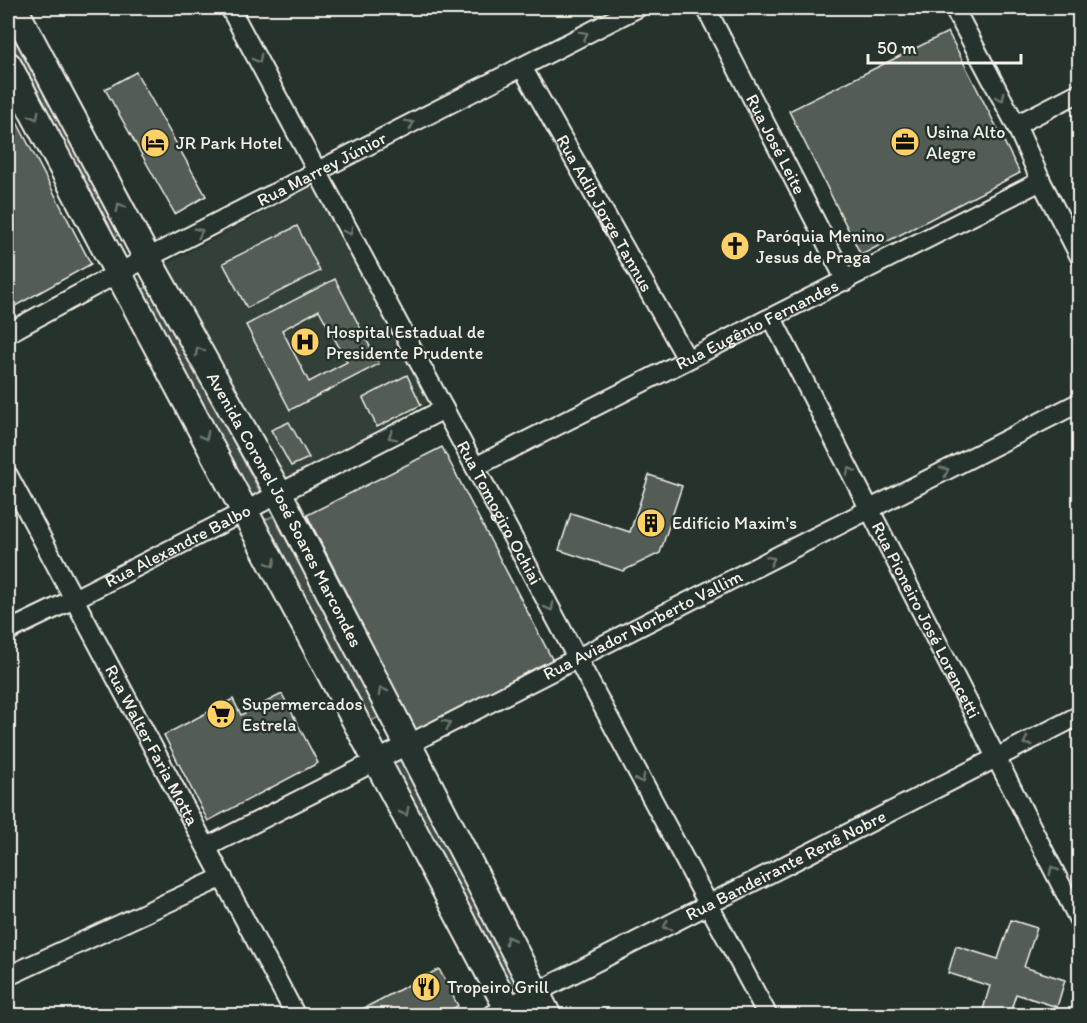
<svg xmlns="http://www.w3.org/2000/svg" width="1087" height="1023" viewBox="0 0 1087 1023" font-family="Itim,sans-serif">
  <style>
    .built { fill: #333f39 }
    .green { fill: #414b45; stroke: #9a9e96; stroke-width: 1.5 }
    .building { fill: #525c55; stroke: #f4f1e8; stroke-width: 1.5; fill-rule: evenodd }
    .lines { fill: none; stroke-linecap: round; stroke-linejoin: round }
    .minor-casing { stroke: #f4f1e8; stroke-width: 22 }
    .secondary-casing { stroke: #f4f1e8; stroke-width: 30 }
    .minor { stroke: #26332d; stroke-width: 18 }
    .secondary { stroke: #26332d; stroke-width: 26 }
    .oneway { stroke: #6e766e }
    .labels { text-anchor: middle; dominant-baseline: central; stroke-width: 5; stroke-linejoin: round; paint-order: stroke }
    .poi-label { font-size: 18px; fill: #f4f1e8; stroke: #26332d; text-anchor: start }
    .street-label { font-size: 18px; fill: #f4f1e8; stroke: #26332d }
  </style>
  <rect width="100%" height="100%" fill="#26332d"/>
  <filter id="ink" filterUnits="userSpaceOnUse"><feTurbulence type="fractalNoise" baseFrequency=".0167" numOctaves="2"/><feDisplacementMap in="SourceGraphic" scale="12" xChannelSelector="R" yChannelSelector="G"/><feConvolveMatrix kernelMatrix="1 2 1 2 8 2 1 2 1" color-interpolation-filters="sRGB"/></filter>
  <g filter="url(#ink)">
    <!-- built -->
    <path class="built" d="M 314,186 L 431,401 L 280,483 L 166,264 Z"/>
    <!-- green -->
    <path class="green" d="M 12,23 L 122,233 L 112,239 L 8,46 L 8,25 Z
      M 151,285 L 260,492 L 248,497 L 138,292 Z
      M 273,516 L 382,715 L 370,722 L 262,521 Z
      M 402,758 L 523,989 L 511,995 L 389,764 Z"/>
    <!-- building -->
    <path class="building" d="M 948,32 L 1020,173 L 861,255 L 789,111 Z
      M 136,72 L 206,196 L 175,214 L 105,89 Z
      M 8,105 L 91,264 L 8,310 Z
      M 297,226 L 320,271 L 247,308 L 223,263 Z
      M 335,279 L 379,364 L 290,410 L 246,325 ZM 319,310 L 347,362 L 309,382 L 282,330 Z
      M 407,375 L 421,405 L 377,427 L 363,398 Z
      M 289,422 L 309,458 L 291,466 L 271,430 Z
      M 442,447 L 553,661 L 416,732 L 307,515 Z
      M 649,475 L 682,486 L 660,553 L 623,571 L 559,550 L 571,513 L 630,532 Z
      M 282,694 L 318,763 L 208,821 L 164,735 L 233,699 L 241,715 Z
      M 1011,920 L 1037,928 L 1024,967 L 1065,980 L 1057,1007 L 1016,994 L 1009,1016 L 981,1016 L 990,986 L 948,973 L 956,946 L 998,959 Z
      M 439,969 L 458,1006 L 439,1016 L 349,1016 Z"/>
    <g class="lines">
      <!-- minor casing -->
      <g class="minor-casing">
        <g id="minor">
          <path id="s1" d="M 230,8 L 768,1016"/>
          <path id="s2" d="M 706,8 L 846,281"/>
          <path d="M 954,8 L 1016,125 L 1041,181 L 1080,257"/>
          <path id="s3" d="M 522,67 L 687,359"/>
          <path d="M 1016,125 L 1080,92"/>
          <path id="s4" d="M 772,318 L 1080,922"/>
          <path id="s5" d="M 8,333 L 118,273 L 637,8"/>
          <path id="s6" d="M 475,467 L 1041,181"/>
          <path id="s7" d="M 8,475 L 296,1016"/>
          <path id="s8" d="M 8,631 L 74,599 L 444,409"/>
          <path id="s9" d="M 207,847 L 1080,402"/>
          <path d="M 8,976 L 223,877"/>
          <path id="s10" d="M 490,1016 L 1080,715"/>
        </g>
      </g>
      <!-- secondary casing -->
      <g class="secondary-casing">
        <g id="secondary">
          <path id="s11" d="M 14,8 L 147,258 L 279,494 L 548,1016"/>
          <path d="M 8,65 L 512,1016"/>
        </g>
      </g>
      <!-- minor -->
      <use href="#minor" class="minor"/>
      <!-- secondary -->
      <use href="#secondary" class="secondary"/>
    </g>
    <!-- one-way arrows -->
    <defs><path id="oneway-chevron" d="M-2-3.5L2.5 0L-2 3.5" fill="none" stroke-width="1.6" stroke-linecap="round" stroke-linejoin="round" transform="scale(1.5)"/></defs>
    <g class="oneway">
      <use href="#oneway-chevron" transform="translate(584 35) rotate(-27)"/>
      <use href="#oneway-chevron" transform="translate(258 59) rotate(62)"/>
      <use href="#oneway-chevron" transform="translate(1001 97) rotate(62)"/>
      <use href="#oneway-chevron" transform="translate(35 116) rotate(62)"/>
      <use href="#oneway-chevron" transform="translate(410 124) rotate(-27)"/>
      <use href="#oneway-chevron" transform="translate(120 207) rotate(-118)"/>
      <use href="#oneway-chevron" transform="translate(349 231) rotate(62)"/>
      <use href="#oneway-chevron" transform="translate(199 232) rotate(-27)"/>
      <use href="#oneway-chevron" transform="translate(199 351) rotate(-119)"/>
      <use href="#oneway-chevron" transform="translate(205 436) rotate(62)"/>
      <use href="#oneway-chevron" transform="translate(392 436) rotate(153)"/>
      <use href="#oneway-chevron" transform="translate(850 471) rotate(-117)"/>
      <use href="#oneway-chevron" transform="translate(945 471) rotate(-27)"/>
      <use href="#oneway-chevron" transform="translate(771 560) rotate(-27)"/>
      <use href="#oneway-chevron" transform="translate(272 563) rotate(62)"/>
      <use href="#oneway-chevron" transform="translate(550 607) rotate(62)"/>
      <use href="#oneway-chevron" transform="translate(382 691) rotate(-118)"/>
      <use href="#oneway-chevron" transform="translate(447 724) rotate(-27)"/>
      <use href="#oneway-chevron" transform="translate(1027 742) rotate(153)"/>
      <use href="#oneway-chevron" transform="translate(641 779) rotate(62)"/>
      <use href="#oneway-chevron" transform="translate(405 812) rotate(62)"/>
      <use href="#oneway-chevron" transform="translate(1053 870) rotate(-117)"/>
      <use href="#oneway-chevron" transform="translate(667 926) rotate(153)"/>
      <use href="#oneway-chevron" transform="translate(509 940) rotate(-117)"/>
    </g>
  </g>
  <!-- icons -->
  <defs>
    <g id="office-disc" transform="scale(1.5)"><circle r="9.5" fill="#ffd166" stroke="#26332d"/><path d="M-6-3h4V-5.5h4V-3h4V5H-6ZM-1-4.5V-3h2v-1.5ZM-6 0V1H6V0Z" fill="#111"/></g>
    <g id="hotel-disc" transform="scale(1.5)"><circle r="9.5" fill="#ffd166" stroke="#26332d"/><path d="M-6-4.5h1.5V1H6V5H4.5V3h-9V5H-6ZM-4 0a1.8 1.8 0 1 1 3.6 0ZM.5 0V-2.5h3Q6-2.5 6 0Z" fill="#111"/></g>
    <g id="church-disc" transform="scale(1.5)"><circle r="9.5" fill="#ffd166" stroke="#26332d"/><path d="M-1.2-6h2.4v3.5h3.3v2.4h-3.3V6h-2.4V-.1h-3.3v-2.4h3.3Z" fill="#111"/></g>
    <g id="hospital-disc" transform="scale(1.5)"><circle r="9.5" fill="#ffd166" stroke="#26332d"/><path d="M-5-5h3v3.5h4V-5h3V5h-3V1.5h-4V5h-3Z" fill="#111"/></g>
    <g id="building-disc" transform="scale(1.5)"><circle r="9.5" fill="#ffd166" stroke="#26332d"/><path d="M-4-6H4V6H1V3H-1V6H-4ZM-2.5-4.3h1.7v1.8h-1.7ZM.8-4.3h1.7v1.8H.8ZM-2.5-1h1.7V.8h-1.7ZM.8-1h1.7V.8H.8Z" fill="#111"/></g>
    <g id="supermarket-disc" transform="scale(1.5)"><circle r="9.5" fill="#ffd166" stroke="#26332d"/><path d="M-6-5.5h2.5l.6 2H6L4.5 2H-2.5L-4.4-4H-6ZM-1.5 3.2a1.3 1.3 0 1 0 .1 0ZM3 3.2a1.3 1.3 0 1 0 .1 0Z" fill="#111"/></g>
    <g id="restaurant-disc" transform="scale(1.5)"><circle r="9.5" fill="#ffd166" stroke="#26332d"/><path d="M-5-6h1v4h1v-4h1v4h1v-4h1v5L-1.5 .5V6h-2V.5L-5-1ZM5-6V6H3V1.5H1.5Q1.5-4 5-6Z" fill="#111"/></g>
  </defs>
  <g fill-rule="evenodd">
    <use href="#office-disc" x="905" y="142"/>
    <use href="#hotel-disc" x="155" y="143"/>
    <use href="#church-disc" x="735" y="246"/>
    <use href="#hospital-disc" x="305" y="342"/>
    <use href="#building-disc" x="651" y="523"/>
    <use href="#supermarket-disc" x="221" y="714"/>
    <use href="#restaurant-disc" x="426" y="987"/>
  </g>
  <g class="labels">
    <!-- poi labels -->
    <g class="poi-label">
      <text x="926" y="132">Usina Alto<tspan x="926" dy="21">Alegre</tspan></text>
      <text x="176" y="143">JR Park Hotel</text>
      <text x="756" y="236">Paróquia Menino<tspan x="756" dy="21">Jesus de Praga</tspan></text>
      <text x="326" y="332">Hospital Estadual de<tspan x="326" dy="21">Presidente Prudente</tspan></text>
      <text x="672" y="523">Edifício Maxim's</text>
      <text x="242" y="704">Supermercados<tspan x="242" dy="21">Estrela</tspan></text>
      <text x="447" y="987">Tropeiro Grill</text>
    </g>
    <!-- street labels -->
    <g class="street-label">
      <text stroke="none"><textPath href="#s2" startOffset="153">Rua José Leite</textPath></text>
      <text stroke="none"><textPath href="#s5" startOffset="354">Rua Marrey Júnior</textPath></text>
      <text stroke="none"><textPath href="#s3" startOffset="168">Rua Adib Jorge Tannus</textPath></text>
      <text stroke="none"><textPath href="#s6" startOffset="316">Rua Eugênio Fernandes</textPath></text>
      <text stroke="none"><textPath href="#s11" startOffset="570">Avenida Coronel José Soares Marcondes</textPath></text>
      <text stroke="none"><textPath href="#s1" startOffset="572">Rua Tomogiro Ochiai</textPath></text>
      <text stroke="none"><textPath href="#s8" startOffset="190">Rua Alexandre Balbo</textPath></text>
      <text stroke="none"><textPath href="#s4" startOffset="339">Rua Pioneiro José Lorencetti</textPath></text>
      <text stroke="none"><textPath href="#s9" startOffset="489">Rua Aviador Norberto Vallim</textPath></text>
      <text stroke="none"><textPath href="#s7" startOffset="306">Rua Walter Faria Motta</textPath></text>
      <text stroke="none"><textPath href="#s10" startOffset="332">Rua Bandeirante Renê Nobre</textPath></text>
    </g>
  </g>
  <!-- margin -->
  <rect width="1087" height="1023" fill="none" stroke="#26332d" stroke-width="30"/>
  <rect x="15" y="15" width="1057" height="993" fill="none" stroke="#f4f1e8" stroke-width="2" filter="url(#ink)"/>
  <!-- scale -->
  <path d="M868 54v9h153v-9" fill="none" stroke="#f4f1e8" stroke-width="3"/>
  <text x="877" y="54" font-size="18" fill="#f4f1e8" stroke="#26332d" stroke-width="4.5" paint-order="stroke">50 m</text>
</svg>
